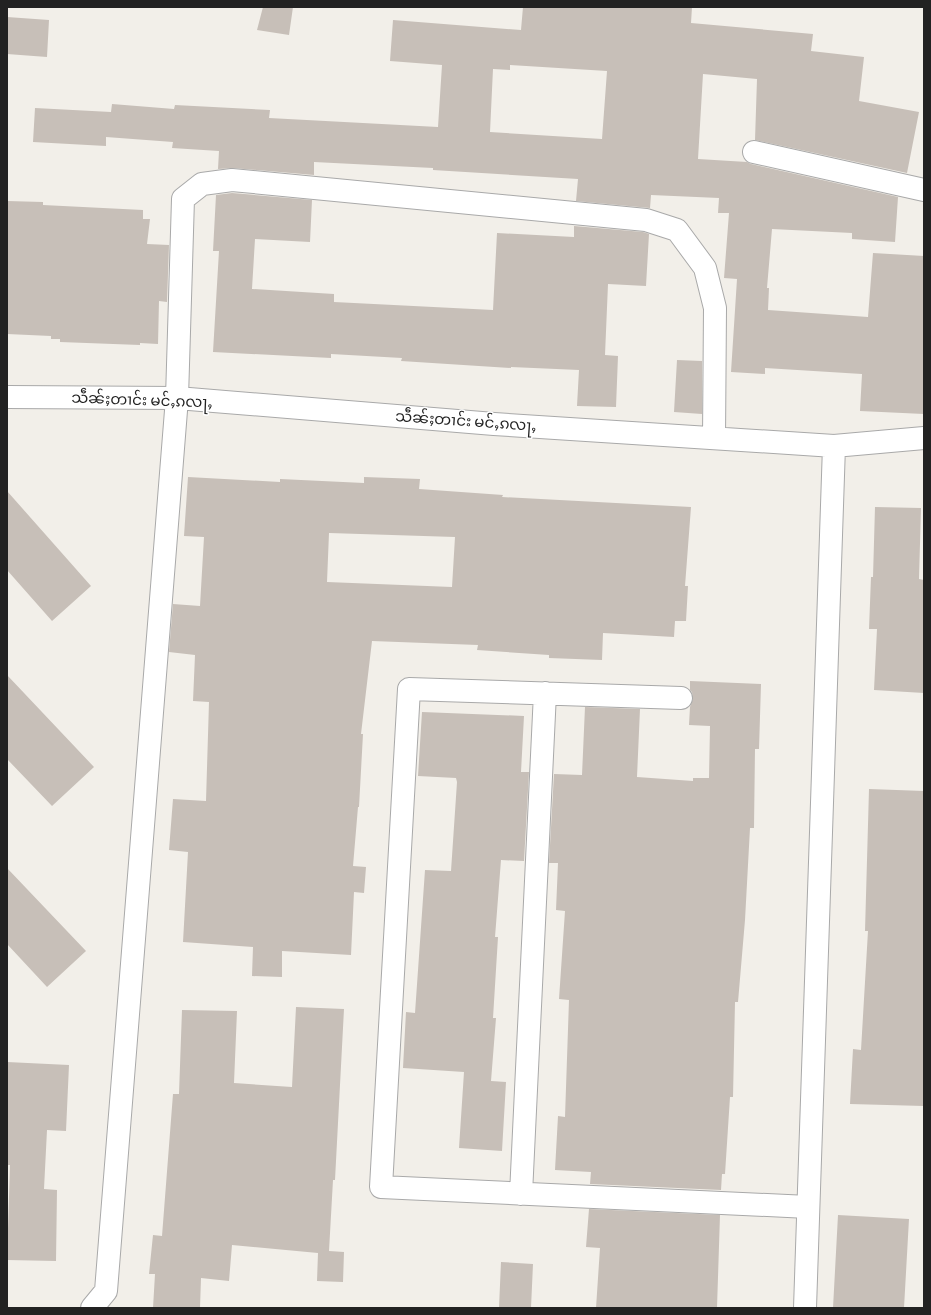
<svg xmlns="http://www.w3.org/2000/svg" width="931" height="1315" viewBox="0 0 931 1315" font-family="Signika,'Noto Sans Myanmar',sans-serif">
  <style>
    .building { fill: #c7bfb8; fill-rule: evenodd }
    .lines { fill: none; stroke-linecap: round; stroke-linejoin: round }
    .minor-casing { stroke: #a9a9a9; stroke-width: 24 }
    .minor { stroke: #fff; stroke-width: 22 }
    .labels { text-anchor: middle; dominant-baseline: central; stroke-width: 3; stroke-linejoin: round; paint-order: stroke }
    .street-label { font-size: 15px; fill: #222; stroke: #fff }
  </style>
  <rect width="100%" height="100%" fill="#f2efe9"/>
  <!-- building -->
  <path class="building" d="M 263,7 L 293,7 L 289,35 L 257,30 Z
    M 523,7 L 692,7 L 691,23 L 813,34 L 811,51 L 864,57 L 859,101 L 919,112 L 907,173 L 755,140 L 757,79 L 703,74 L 698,159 L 747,162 L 751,164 L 898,197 L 895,242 L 852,239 L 852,233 L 772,229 L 767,288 L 769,288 L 768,310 L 868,317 L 873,253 L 924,256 L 924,414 L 860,411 L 862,374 L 765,368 L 765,374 L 731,372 L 737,279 L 724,278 L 729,213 L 718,213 L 719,198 L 651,195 L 650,208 L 576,201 L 578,179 L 433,170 L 433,168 L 314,162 L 314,175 L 233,168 L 218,169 L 219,151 L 172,148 L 173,142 L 106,137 L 106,146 L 33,142 L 35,108 L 111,112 L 112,104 L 174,109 L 175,105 L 270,110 L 269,118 L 438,127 L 442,65 L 390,61 L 393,20 L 521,30 ZM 510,65 L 607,71 L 602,139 L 490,132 L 493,69 L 510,70 Z
    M 7,17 L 49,20 L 47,57 L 7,54 Z
    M 232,193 L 312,200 L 310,242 L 255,239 L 252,289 L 334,294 L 334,302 L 493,310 L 497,233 L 574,237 L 574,226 L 643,232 L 649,234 L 646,286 L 608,284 L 605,355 L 618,356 L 616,407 L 577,406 L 579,370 L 511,367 L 511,368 L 401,361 L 402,358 L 331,354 L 331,358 L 213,352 L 219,251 L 213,251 L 216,195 Z
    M 7,201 L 43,202 L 43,205 L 143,210 L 143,219 L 150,219 L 147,244 L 169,245 L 167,302 L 159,301 L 158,344 L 140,343 L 140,345 L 60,342 L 60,339 L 51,339 L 51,336 L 7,334 Z
    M 677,360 L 702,361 L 702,414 L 674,412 Z
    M 188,477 L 280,482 L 280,479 L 364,483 L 364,477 L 420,479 L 419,489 L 503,495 L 502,497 L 691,507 L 685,586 L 688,586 L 686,621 L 675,621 L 674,637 L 603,633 L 602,660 L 549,658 L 549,655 L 477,650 L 478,645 L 372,641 L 361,734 L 363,734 L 359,807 L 358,807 L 353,866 L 366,867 L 364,893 L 354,892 L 351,955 L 282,951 L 282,977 L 252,976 L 253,947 L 183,942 L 188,852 L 169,850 L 173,799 L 206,801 L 209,702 L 193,701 L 195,655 L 169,652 L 173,604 L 200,606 L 204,537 L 184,536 ZM 329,533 L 455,537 L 452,587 L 327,582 Z
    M 7,491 L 91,586 L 52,621 L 7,570 Z
    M 875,507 L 921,508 L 919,579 L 924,580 L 924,693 L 874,690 L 877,629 L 869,629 L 871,577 L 873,577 Z
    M 7,675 L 94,767 L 52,806 L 7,759 Z
    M 690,681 L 761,684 L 759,749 L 755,749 L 754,828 L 750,828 L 745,920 L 738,1002 L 735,1002 L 733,1097 L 730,1097 L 725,1174 L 722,1174 L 721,1190 L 590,1184 L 591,1172 L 555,1170 L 558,1116 L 565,1117 L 569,1000 L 559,999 L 565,911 L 556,910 L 558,863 L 549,863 L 554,774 L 582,775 L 585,707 L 640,709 L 637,777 L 693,781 L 693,778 L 709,778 L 710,726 L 689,725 L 690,707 L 693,699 L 692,692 L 690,690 Z
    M 422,712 L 524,716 L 521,772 L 529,772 L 524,861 L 501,860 L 495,937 L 498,937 L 493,1018 L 496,1018 L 491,1081 L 506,1082 L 502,1151 L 459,1148 L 464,1072 L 403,1068 L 406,1012 L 415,1013 L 425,870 L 451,871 L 457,782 L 456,778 L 418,776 Z
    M 869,789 L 924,791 L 924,1106 L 850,1104 L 853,1049 L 861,1050 L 868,931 L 865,931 Z
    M 7,868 L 86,951 L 47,987 L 7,944 Z
    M 296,1007 L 344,1009 L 335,1180 L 333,1180 L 329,1251 L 344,1252 L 343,1282 L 317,1281 L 318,1253 L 232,1245 L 229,1281 L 201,1278 L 200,1308 L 153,1308 L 155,1274 L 149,1274 L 153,1235 L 162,1236 L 173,1094 L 179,1094 L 182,1010 L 237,1011 L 234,1083 L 292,1087 Z
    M 7,1062 L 69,1065 L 66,1131 L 47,1130 L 44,1189 L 57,1190 L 56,1261 L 7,1260 L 10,1165 L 7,1165 Z
    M 589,1209 L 720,1215 L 717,1308 L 596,1308 L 600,1248 L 586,1247 Z
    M 838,1215 L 909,1219 L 904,1308 L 833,1308 Z
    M 501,1262 L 533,1264 L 531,1308 L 499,1308 Z"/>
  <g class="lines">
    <!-- minor casing -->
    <g class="minor-casing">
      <path id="minor" d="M 754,152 L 924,190
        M 7,397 L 177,398 L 494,424 L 834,446 L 924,438
        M 681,698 L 409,689 L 381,1187 L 808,1207
        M 521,1194 L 545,693
        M 92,1308 L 106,1291 L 177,398 L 183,199 L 202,184 L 232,180 L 646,220 L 677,230 L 705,268 L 715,308 L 714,438
        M 805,1308 L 834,446"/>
    </g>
    <!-- minor -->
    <use href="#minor" class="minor"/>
  </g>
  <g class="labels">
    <!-- street labels -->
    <g class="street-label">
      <text transform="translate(142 400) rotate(2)">သဵၼ်ႈတၢင်း မင်ႇၵလႃႇ</text>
      <text transform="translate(466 421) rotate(4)">သဵၼ်ႈတၢင်း မင်ႇၵလႃႇ</text>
    </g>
  </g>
  <!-- border -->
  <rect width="931" height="1315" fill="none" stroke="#222222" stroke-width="16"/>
</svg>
